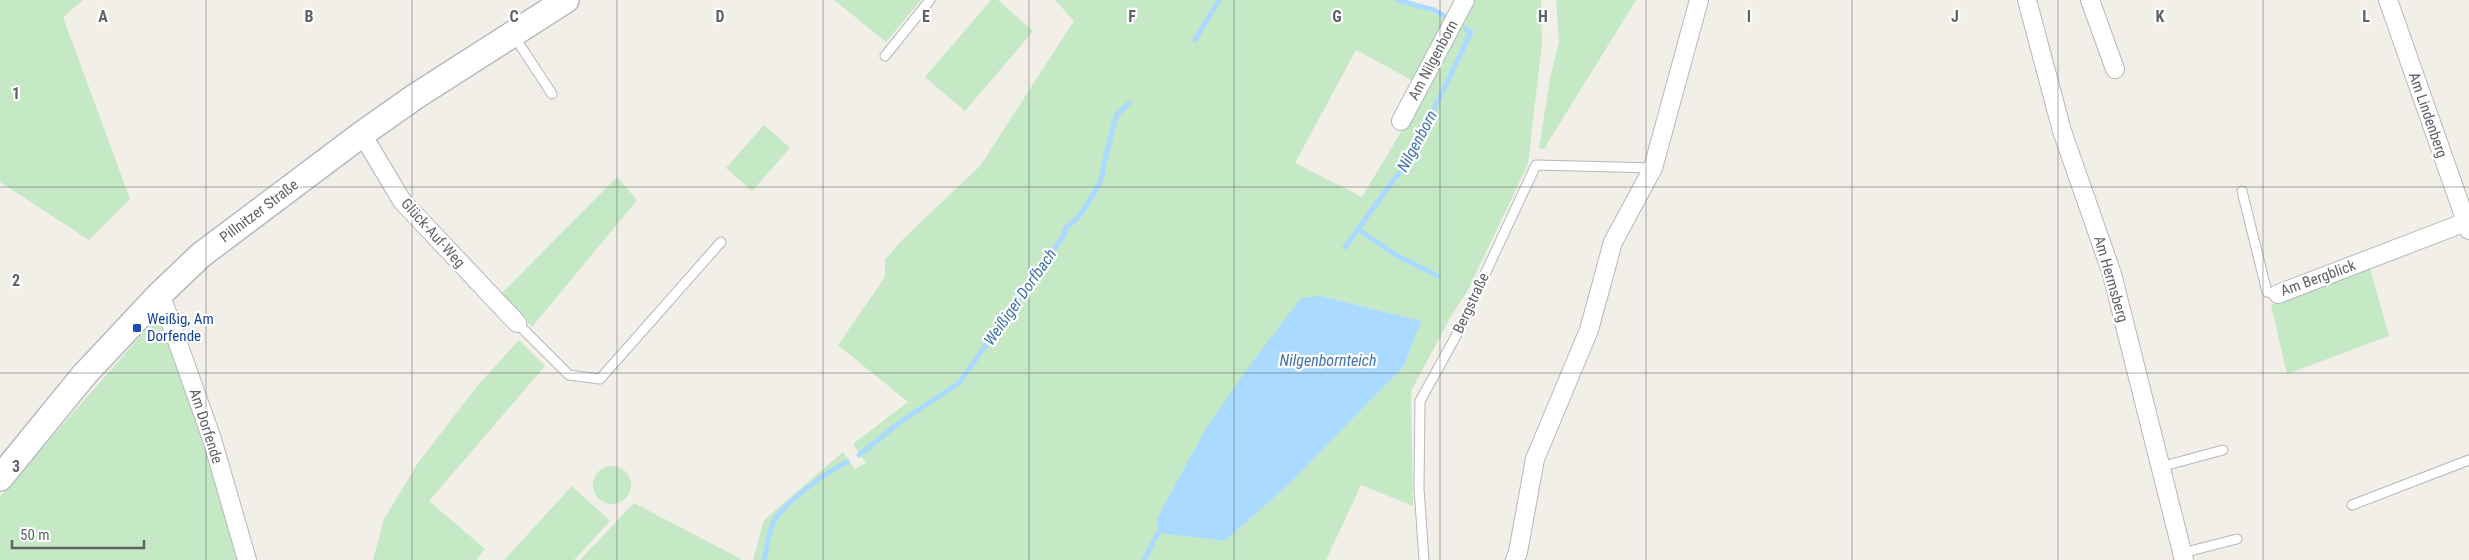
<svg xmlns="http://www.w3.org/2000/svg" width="2469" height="560" viewBox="0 0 2469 560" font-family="'Roboto Condensed',sans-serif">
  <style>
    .green { fill: #c5e8c5; fill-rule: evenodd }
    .water { fill: #aadaff }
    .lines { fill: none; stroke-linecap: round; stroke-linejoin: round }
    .stream { stroke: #aadaff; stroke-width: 5 }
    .lane-casing { stroke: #b5b8bc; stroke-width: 11 }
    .street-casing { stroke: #b5b8bc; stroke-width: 20 }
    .secondary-casing { stroke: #b6babf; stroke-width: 28 }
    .lane { stroke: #fff; stroke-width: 9 }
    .street { stroke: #fff; stroke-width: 18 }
    .secondary { stroke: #fff; stroke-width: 25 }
    .grid { fill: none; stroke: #5f6368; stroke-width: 1; stroke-opacity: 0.55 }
    .transit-dot { fill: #1a4fb4; stroke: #fff; stroke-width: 2 }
    .labels { text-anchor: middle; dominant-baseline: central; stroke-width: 4.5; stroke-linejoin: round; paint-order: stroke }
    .street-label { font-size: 15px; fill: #5f6368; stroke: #fff }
    .transit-label { font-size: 15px; fill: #164399; stroke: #fff; text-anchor: start }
    .water-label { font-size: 16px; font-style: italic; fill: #4174aa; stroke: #fff }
    .grid-label { font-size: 16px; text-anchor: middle; font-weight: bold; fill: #5f6368; stroke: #fff; stroke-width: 4.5; stroke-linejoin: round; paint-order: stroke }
  </style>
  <rect width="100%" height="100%" fill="#f1efe8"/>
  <!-- green -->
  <path class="green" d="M 0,0 L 83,0 L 63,17 L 130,199 L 89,240 L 0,182 Z
    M 834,0 L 921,0 L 886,42 Z
    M 991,0 L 998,0 L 1033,31 L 965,111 L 925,77 Z
    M 1055,0 L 1408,0 L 1446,20 L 1415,82 L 1356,50 L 1295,163 L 1362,197 L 1407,122 L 1472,0 L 1541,0 L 1542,43 L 1528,164 L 1468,290 L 1450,318 L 1411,391 L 1413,506 L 1361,485 L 1326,560 L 753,560 L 764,520 L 843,452 L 855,469 L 866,463 L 853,444 L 908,402 L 838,345 L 885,277 L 885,260 L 902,240 L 980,166 L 1074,21 ZM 1321,296 L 1420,321 L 1404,366 L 1289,484 L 1225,541 L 1158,533 Z
    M 1556,0 L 1636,0 L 1544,149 L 1539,148 L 1550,79 L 1559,41 Z
    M 764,125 L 790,148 L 752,191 L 726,168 Z
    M 617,177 L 637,200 L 532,327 L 500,295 Z
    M 2370,268 L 2389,336 L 2287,374 L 2271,305 Z
    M 159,315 L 247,560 L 0,560 L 0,496 Z
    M 519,340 L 545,366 L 429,501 L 485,549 L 476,560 L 373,560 L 384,519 L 418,463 L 478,385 Z
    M593 485a19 19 0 1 1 38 0a19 19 0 1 1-38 0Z
    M 572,486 L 610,521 L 574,560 L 504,560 Z
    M 634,503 L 741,559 L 741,560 L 580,560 Z"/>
  <!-- water -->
  <path class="water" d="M 1321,296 L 1421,321 L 1404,366 L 1289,484 L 1225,541 L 1158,533 L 1157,519 L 1206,428 L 1253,361 L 1301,298 Z"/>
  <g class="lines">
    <!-- stream -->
    <path class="stream" d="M 1397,0 L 1434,10 L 1446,17
      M 1195,40 L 1219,0
      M 1359,230 L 1396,255 L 1438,276
      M 1345,247 L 1395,178 L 1409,162 L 1471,32 L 1466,29
      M 859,455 L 903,420 L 959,383 L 1064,235 L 1065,229 C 1068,225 1071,224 1074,221 C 1083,213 1105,179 1103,168 L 1116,116 L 1129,103
      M 764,560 C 767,549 768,536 772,525 C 781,504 827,472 847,462
      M 1144,560 L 1158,533"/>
    <!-- lane casing -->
    <g class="lane-casing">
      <path id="lane" d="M 514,36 L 552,94
        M 885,56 L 930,0
        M 2242,191 L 2267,292 L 2278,294
        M 517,323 L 569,375 L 600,379 L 721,242
        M 2160,467 L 2223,450
        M 2352,505 L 2469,460
        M 2182,553 L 2237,539
        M 1424,560 L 1419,488 L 1420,401 L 1456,336 L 1536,165 L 1653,168"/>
    </g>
    <!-- street casing -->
    <g class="street-casing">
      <path id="street" d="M 2027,0 L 2062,131 L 2112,274 L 2184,560
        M 2090,0 L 2115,69
        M 2388,0 L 2469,230
        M 1401,121 L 1465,0
        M 362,134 L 402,201 L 517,323
        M 2278,294 L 2466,222
        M 158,296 L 164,304 L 212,439 L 247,560
        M 1515,560 L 1518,552 L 1535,459 L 1589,330 L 1613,242 L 1653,168 L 1699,0"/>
    </g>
    <!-- secondary casing -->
    <g class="secondary-casing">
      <path id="secondary" d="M 0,478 L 84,375 L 158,296 L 201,255 L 362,134 L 416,96 L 566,0"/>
    </g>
    <!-- lane -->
    <use href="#lane" class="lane"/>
    <!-- street -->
    <use href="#street" class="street"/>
    <!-- secondary -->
    <use href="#secondary" class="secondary"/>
  </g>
  <!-- grid -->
  <path class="grid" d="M 206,0 L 206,560M 412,0 L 412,560M 617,0 L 617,560M 823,0 L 823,560M 1029,0 L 1029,560M 1234,0 L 1234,560M 1440,0 L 1440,560M 1646,0 L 1646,560M 1852,0 L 1852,560M 2058,0 L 2058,560M 2263,0 L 2263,560M 0,187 L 2469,187M 0,373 L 2469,373"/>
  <!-- markers -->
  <rect class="transit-dot" x="132" y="323" width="10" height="10" rx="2.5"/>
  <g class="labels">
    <!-- street labels -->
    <g class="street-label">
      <text transform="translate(1433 60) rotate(-62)">Am Nilgenborn</text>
      <text transform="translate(2428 115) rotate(71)">Am Lindenberg</text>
      <text transform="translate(259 211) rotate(-37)">Pillnitzer Straße</text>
      <text transform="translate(433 233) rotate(48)">Glück-Auf-Weg</text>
      <text transform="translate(2318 278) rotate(-20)">Am Bergblick</text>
      <text transform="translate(2111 279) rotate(74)">Am Hermsberg</text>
      <text transform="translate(1471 303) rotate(-65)">Bergstraße</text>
      <text transform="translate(206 426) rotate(72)">Am Dorfende</text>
    </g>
    <!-- transit labels -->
    <g class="transit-label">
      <text x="147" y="319">Weißig, Am<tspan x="147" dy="17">Dorfende</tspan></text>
    </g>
    <!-- water labels -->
    <g class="water-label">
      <text transform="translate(1417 141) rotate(-62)">Nilgenborn</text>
      <text transform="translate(1020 297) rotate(-55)">Weißiger Dorfbach</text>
      <text x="1328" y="360">Nilgenbornteich</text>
    </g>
  </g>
  <g class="grid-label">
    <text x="103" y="22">A</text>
    <text x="309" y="22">B</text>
    <text x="514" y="22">C</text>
    <text x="720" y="22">D</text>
    <text x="926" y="22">E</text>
    <text x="1132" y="22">F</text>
    <text x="1337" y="22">G</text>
    <text x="1543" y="22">H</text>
    <text x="1749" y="22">I</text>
    <text x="1955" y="22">J</text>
    <text x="2160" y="22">K</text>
    <text x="2366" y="22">L</text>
    <text x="16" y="99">1</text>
    <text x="16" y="286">2</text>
    <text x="16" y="472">3</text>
  </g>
  <!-- scale -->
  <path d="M12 540v8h132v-8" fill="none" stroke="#5f6368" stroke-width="2.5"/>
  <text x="20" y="540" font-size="15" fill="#5f6368" stroke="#ffffff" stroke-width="4" paint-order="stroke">50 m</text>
</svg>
